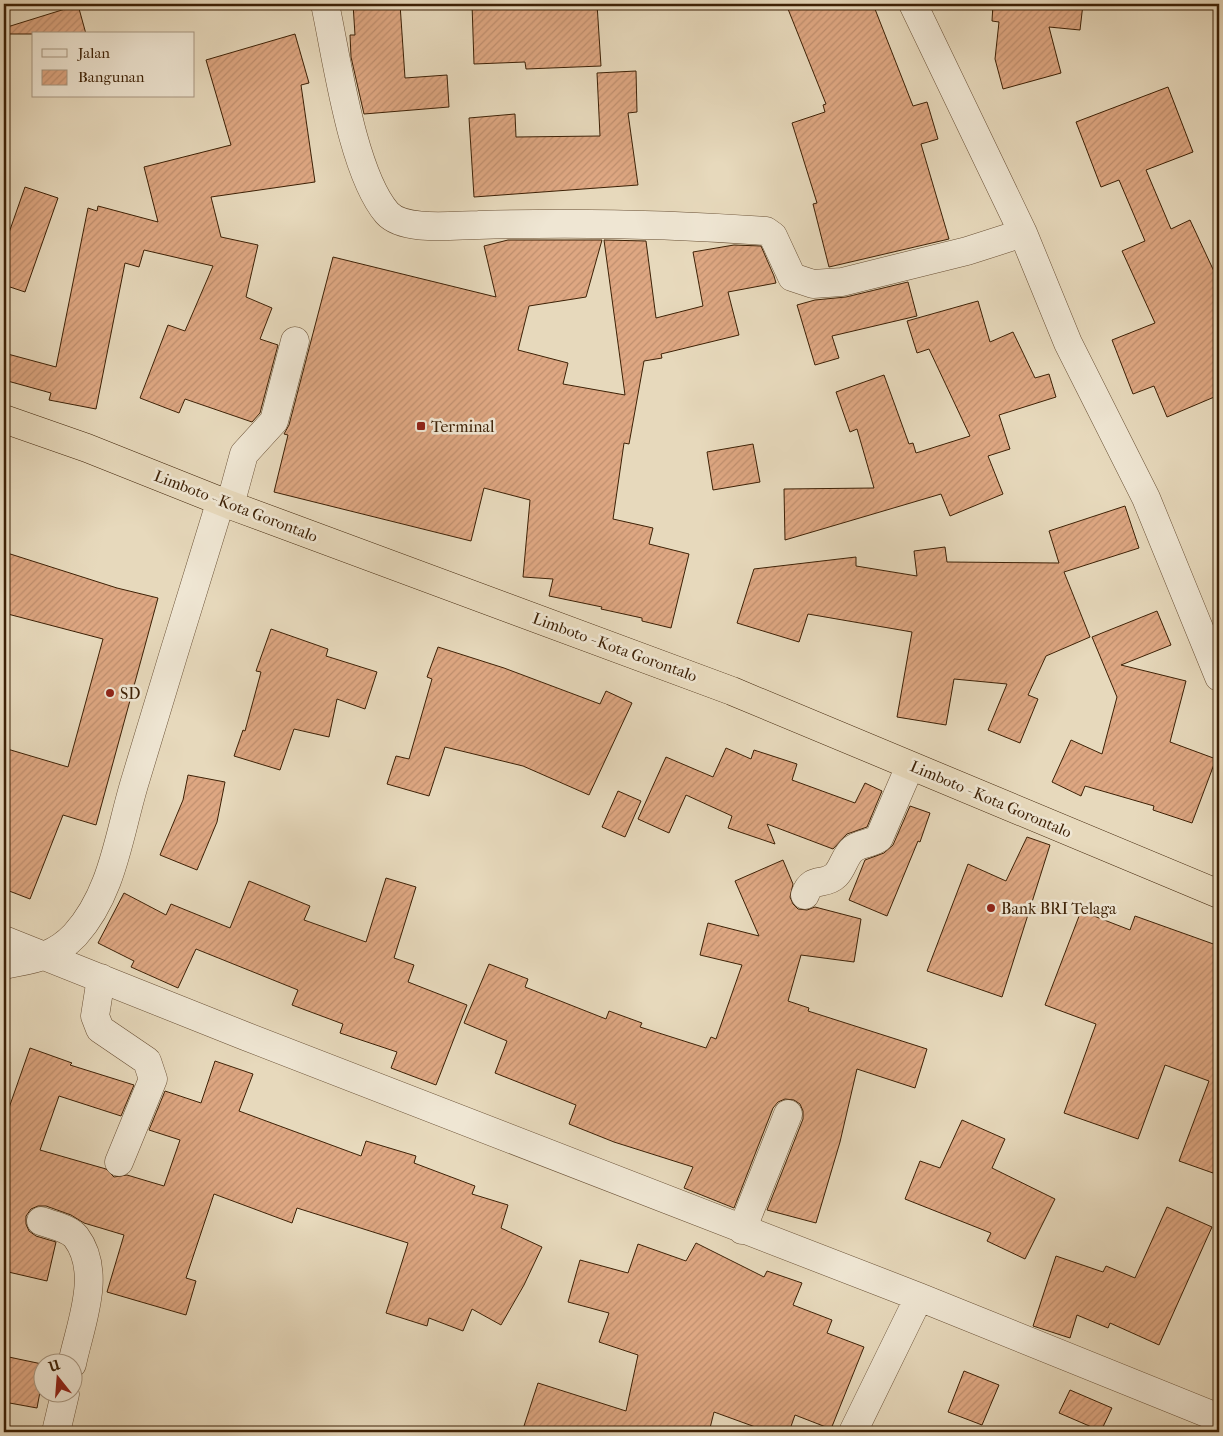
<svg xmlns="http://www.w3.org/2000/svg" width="1223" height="1436" viewBox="0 0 1223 1436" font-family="'IM FELL French Canon',serif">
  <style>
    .building { fill: url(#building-hatch); stroke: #3d2106 }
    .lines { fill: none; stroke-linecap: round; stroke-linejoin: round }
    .minor-casing { stroke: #684f34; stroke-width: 29 }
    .highway-casing { stroke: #3d2106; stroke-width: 29 }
    .minor { stroke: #efe6d3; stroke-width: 28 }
    .highway { stroke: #e7d9bc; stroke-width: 28 }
    .poi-dot { fill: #8f2418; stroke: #efe6d3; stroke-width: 2 }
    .labels { text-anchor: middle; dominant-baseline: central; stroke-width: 5; stroke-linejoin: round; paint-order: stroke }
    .poi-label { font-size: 16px; fill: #3d2106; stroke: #efe6d3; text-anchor: start }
    .street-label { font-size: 16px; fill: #3d2106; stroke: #efe6d3 }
  </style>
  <defs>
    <pattern id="building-hatch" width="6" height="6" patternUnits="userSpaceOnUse" patternTransform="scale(1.25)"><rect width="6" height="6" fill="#dea782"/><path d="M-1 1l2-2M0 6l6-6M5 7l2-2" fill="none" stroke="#bf8f6f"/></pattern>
  </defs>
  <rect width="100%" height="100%" fill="#e7d9bc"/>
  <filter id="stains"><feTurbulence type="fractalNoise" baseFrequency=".004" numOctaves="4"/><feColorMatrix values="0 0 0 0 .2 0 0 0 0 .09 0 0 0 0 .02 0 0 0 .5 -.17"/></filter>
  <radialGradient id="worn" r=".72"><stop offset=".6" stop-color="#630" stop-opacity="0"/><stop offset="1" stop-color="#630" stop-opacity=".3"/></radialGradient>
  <!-- building -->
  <path class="building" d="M 353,4 L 400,4 L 405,78 L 447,75 L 449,107 L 364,114 L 351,57 L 350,35 L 355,35 Z
    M 472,4 L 597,4 L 601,66 L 526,69 L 525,62 L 474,64 Z
    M 786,4 L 873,4 L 913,106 L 927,102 L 938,139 L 921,144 L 949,239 L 829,267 L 813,204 L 817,203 L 792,123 L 825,112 L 823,105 L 826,104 Z
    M 993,4 L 1083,4 L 1080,30 L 1049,27 L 1061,73 L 1003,89 L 995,59 L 999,22 L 992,21 Z
    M 78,5 L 86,34 L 5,34 L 4,28 Z
    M 295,34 L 309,83 L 301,85 L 315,182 L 211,197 L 221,237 L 258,245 L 246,297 L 272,308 L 260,339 L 278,345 L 260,413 L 252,422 L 185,399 L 179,413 L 140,398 L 168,325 L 185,331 L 213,266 L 144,250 L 139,267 L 125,263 L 96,409 L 49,400 L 51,393 L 4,380 L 4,353 L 56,367 L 88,208 L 97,211 L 98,206 L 158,222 L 144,167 L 231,145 L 206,60 Z
    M 636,71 L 637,112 L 628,113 L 638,185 L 474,197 L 469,118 L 515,114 L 516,137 L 600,136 L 597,73 Z
    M 1168,87 L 1193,152 L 1146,170 L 1171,229 L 1190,220 L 1219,282 L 1219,395 L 1167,417 L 1154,386 L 1133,394 L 1112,340 L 1155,323 L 1122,251 L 1145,241 L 1119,180 L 1101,187 L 1076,122 Z
    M 25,187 L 58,198 L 25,292 L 4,285 L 4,247 Z
    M 508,240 L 602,240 L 586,297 L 529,306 L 518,350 L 568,363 L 563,384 L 625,395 L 604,240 L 646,241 L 656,318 L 703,306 L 693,252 L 734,245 L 761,246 L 774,276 L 776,283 L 728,292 L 739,335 L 661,354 L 662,358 L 644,361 L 629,444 L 624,443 L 613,519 L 653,528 L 649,544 L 689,554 L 671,628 L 642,621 L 642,618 L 601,609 L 602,607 L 549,596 L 553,579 L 523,577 L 530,500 L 484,488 L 471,541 L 274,492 L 288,435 L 284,434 L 289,425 L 333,257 L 496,297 L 484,246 Z
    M 908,282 L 917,316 L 832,336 L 839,358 L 815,365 L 797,305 L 815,300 L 846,297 Z
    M 978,301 L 990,342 L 1013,332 L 1035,378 L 1049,374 L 1056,397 L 999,415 L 1010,449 L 988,456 L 1003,494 L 950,516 L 941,494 L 785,540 L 784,489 L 874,488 L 857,429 L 850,432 L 836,392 L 884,375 L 909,444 L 913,443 L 916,453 L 970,436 L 929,349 L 917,353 L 907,321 Z
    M 753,444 L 760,482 L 713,490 L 707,452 Z
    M 1125,506 L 1139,548 L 1064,572 L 1090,637 L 1046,656 L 1028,695 L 1038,699 L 1020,743 L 988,730 L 1007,684 L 954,679 L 946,725 L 897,717 L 912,632 L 808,614 L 799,642 L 737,623 L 754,569 L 856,557 L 856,566 L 917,576 L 914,551 L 945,547 L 947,562 L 1059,563 L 1049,531 Z
    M 4,552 L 117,588 L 158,598 L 96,825 L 63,815 L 30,899 L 4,889 L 4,748 L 68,767 L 103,639 L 4,613 Z
    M 1157,611 L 1171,645 L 1121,665 L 1186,681 L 1170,742 L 1216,759 L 1192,823 L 1153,810 L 1154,806 L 1085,786 L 1081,796 L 1052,782 L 1071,740 L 1102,754 L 1117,697 L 1092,637 Z
    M 271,629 L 328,649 L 326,656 L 377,672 L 365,709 L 337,699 L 329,737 L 294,729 L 280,770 L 234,756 L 243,730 L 245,731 L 261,672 L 256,671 Z
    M 438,647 L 504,668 L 600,704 L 606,691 L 632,703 L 589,795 L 523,766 L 445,747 L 429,796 L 387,784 L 396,756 L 409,759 L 432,679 L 427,677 Z
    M 726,748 L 751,759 L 754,750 L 797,764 L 792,780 L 855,803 L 865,783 L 882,791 L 867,827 L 847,834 L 833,849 L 767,824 L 775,844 L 728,828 L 732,816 L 686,795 L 669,833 L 638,819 L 666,757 L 713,777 Z
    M 188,775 L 225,782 L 217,822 L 197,870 L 160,855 L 183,800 Z
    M 618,791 L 641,801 L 625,837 L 602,827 Z
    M 910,806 L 930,813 L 920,842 L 918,841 L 887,916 L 849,900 L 865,860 L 884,853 L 893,845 Z
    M 1027,837 L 1050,845 L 1002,997 L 927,971 L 968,864 L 1006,881 Z
    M 783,860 L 793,884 L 790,897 L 793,904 L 798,909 L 807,910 L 815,907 L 861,919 L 854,962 L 801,955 L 788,1001 L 809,1008 L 808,1011 L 927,1049 L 915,1088 L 857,1069 L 840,1142 L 816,1223 L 767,1210 L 803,1119 L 803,1111 L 800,1104 L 794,1100 L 785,1099 L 778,1102 L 773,1108 L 734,1208 L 684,1188 L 693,1167 L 614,1142 L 569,1124 L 576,1105 L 495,1073 L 507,1041 L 464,1023 L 489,964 L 528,979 L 525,987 L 606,1019 L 609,1011 L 642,1023 L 640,1027 L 706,1048 L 711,1037 L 716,1039 L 742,965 L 700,955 L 708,923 L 759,936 L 735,881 Z
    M 386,878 L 416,887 L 394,958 L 414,965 L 408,982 L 467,1005 L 436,1085 L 391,1068 L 397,1052 L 340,1033 L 343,1024 L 292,1005 L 298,990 L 196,949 L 178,988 L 131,967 L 134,961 L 98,943 L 124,893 L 166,915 L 171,904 L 230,928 L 249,881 L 310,906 L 304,920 L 366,942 Z
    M 1081,911 L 1130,930 L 1135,916 L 1219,946 L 1219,1155 L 1213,1173 L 1179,1161 L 1209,1081 L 1165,1065 L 1138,1139 L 1064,1113 L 1096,1024 L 1045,1005 Z
    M 30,1048 L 72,1063 L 70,1065 L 134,1085 L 121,1116 L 59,1096 L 40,1150 L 106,1169 L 114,1177 L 127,1175 L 164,1186 L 180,1140 L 149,1130 L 165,1091 L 201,1103 L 215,1061 L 253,1074 L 239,1111 L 361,1156 L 366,1141 L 416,1156 L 414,1163 L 475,1186 L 472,1194 L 508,1205 L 501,1228 L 542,1247 L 524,1285 L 501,1325 L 472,1309 L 463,1331 L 429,1318 L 427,1326 L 386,1313 L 408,1243 L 297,1208 L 292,1223 L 214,1194 L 186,1278 L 196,1281 L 186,1315 L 107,1292 L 124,1235 L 84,1223 L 71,1215 L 46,1206 L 38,1206 L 31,1209 L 26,1216 L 26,1224 L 29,1231 L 36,1236 L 56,1242 L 47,1281 L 4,1271 L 4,1122 Z
    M 962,1120 L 1005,1139 L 992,1168 L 1055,1199 L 1025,1259 L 987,1241 L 991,1233 L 905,1199 L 920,1161 L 940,1168 Z
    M 1167,1207 L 1212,1227 L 1159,1345 L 1110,1323 L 1108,1328 L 1077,1315 L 1070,1338 L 1033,1326 L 1056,1256 L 1103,1272 L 1106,1266 L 1135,1278 Z
    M 696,1243 L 764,1277 L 767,1271 L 802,1283 L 793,1305 L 832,1320 L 827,1333 L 864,1347 L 831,1429 L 795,1415 L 789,1432 L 769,1432 L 714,1412 L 709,1432 L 522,1432 L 538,1383 L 626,1411 L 638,1355 L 599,1342 L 609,1313 L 568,1302 L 580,1260 L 628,1273 L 638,1244 L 686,1261 Z
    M 4,1356 L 42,1364 L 42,1381 L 37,1408 L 4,1402 Z
    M 964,1371 L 999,1385 L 982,1425 L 948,1412 Z
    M 1070,1390 L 1112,1408 L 1101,1431 L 1059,1413 Z"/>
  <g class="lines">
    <!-- minor casing -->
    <g class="minor-casing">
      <path id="minor" d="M 325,4 C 337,59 352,172 387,213 C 404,232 455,225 478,225 C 574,222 670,224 766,231 L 773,236 L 792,277 L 813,284 L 842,282 L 967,251 L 1023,233
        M 913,4 L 1023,233 L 1068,343 L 1146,498 L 1219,677
        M 230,505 L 244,454 L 274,421 L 295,341
        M 805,895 C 812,875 824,887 836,875 C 843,868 845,855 853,849 C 860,843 871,844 879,838 L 910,766
        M 4,940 L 245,1036 L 919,1297 L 1219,1418
        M 4,965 C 33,959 53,958 75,935 C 114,892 119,832 136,778 C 164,685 192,593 221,500
        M 101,978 L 95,1016 L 100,1029 L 147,1061 L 153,1079 L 119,1162
        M 41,1221 C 52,1225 69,1228 76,1237 C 103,1273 80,1325 72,1364
        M 742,1230 L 788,1114
        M 56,1432 L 65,1394
        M 853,1432 L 919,1297"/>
    </g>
    <!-- highway casing -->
    <g class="highway-casing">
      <path id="highway" d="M 4,419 L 87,448 L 230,505 L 732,691 L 1219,894"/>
    </g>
    <!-- minor -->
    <use href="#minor" class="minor"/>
    <!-- highway -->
    <use href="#highway" class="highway"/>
  </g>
  <!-- markers -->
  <g class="poi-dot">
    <rect x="416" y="421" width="10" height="10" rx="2.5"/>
    <circle cx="110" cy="693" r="5"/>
    <circle cx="991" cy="908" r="5"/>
  </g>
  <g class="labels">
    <!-- poi labels -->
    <g class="poi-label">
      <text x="431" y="426">Terminal</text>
      <text x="120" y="693">SD</text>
      <text x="1001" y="908">Bank BRI Telaga</text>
    </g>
    <!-- street labels -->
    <g class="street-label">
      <text transform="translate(236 506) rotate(21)">Limboto - Kota Gorontalo</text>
      <text transform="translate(615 647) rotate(20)">Limboto - Kota Gorontalo</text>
      <text transform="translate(991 799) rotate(23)">Limboto - Kota Gorontalo</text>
    </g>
  </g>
  <!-- margin -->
  <rect width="1223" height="1436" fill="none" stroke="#e7d9bc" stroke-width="20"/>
  <rect x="5" y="5" width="1213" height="1426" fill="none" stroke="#3d2106" stroke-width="2.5"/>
  <rect x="10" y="10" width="1203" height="1416" fill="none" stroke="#3d2106"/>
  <!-- legend -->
  <rect x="32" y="32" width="162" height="65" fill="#efe6d3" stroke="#a89781"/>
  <rect x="42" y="49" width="25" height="8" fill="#efe6d3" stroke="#a89781"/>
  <text x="78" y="58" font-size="15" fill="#3d2106">Jalan</text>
  <rect x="42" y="70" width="25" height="15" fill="url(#building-hatch)" stroke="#a89781"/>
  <text x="78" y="82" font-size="15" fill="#3d2106">Bangunan</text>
  <!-- north arrow -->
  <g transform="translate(58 1378) rotate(343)"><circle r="24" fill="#efe6d3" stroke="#a89781"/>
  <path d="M0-4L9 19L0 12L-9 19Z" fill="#8f2418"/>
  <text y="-8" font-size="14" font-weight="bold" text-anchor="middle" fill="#3d2106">U</text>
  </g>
  <rect width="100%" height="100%" filter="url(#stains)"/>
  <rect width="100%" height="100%" fill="url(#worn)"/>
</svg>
